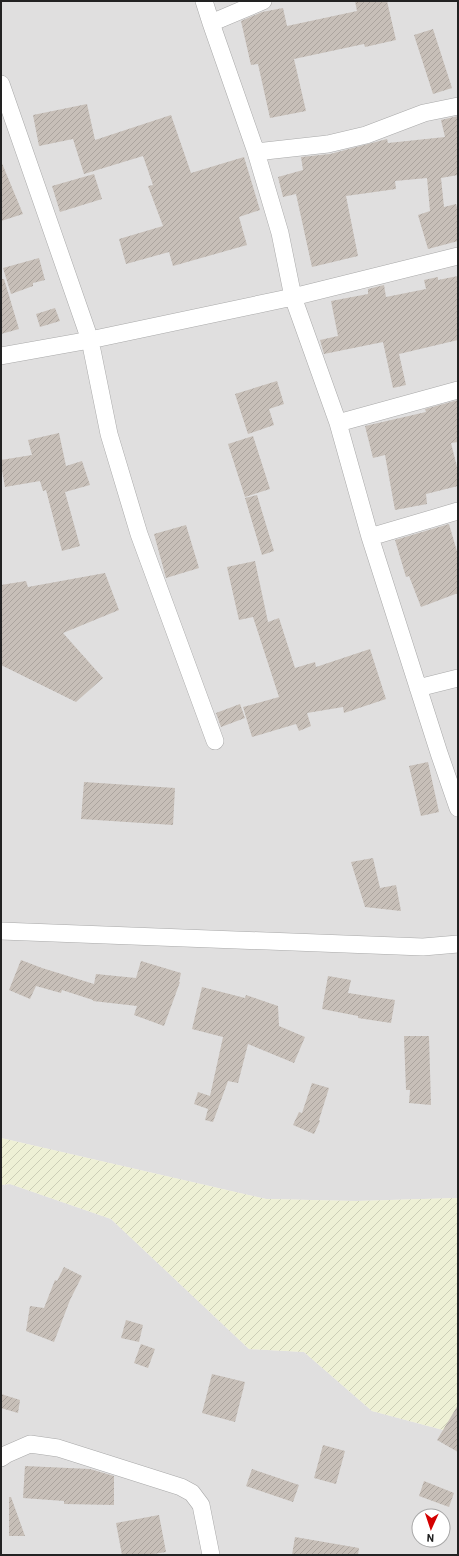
<svg xmlns="http://www.w3.org/2000/svg" width="459" height="1556" viewBox="0 0 459 1556" font-family="Barlow,sans-serif">
  <style>
    .residential { fill: #e0dfdf; fill-rule: evenodd }
    .farmland { fill: url(#farmland-furrows) }
    .building { fill: url(#building-hatch) }
    .lines { fill: none; stroke-linecap: round; stroke-linejoin: round }
    .street-casing { stroke: #a9a9a9; stroke-width: 18 }
    .street { stroke: #fff; stroke-width: 17 }
  </style>
  <defs>
    <pattern id="farmland-furrows" width="10" height="10" patternUnits="userSpaceOnUse"><rect width="10" height="10" fill="#eef0d5"/><path d="M-1 1l2-2M0 10L10 0M9 11l2-2" fill="none" stroke="#ccceb7"/></pattern>
    <pattern id="building-hatch" width="6" height="6" patternUnits="userSpaceOnUse"><rect width="6" height="6" fill="#c7bfb8"/><path d="M-1 1l2-2M0 6l6-6M5 7l2-2" fill="none" stroke="#aba49e"/></pattern>
  </defs>
  <rect width="100%" height="100%" fill="#f2efe9"/>
  <!-- residential -->
  <path class="residential" d="M 1,1 L 458,1 L 458,1198 L 356,1201 L 266,1199 L 1,1138 Z
    M 10,1184 L 111,1219 L 249,1349 L 304,1352 L 372,1411 L 458,1434 L 458,1555 L 1,1555 L 1,1185 ZM 419,1516 L 443,1516 L 443,1540 L 419,1540 Z"/>
  <!-- farmland -->
  <path class="farmland" d="M 1,1138 L 266,1199 L 356,1201 L 458,1198 L 458,1434 L 372,1411 L 304,1352 L 249,1349 L 111,1219 L 10,1184 L 1,1185 Z"/>
  <!-- building -->
  <path class="building" d="M 355,1 L 387,1 L 396,40 L 365,47 L 364,44 L 294,59 L 306,111 L 270,118 L 258,64 L 251,65 L 241,21 L 262,12 L 283,8 L 287,26 L 357,11 Z
    M 433,29 L 452,88 L 433,94 L 414,35 Z
    M 87,104 L 95,140 L 171,115 L 191,173 L 244,157 L 260,210 L 239,217 L 247,245 L 173,266 L 169,252 L 126,264 L 119,239 L 163,226 L 148,186 L 153,185 L 143,156 L 84,174 L 73,139 L 39,146 L 33,115 Z
    M 458,116 L 458,175 L 441,178 L 444,207 L 456,204 L 458,211 L 458,241 L 428,249 L 418,215 L 430,211 L 427,178 L 395,181 L 396,189 L 346,196 L 358,256 L 312,267 L 296,194 L 283,197 L 278,177 L 303,170 L 301,157 L 330,154 L 387,139 L 388,143 L 445,137 L 441,120 Z
    M 1,161 L 23,214 L 1,221 Z
    M 94,174 L 102,199 L 60,212 L 52,186 Z
    M 39,258 L 45,280 L 33,283 L 33,286 L 11,294 L 3,268 Z
    M 458,276 L 458,340 L 399,354 L 406,385 L 393,388 L 383,342 L 324,354 L 320,340 L 338,336 L 331,301 L 368,294 L 368,289 L 384,285 L 386,297 L 426,289 L 424,280 L 438,277 L 438,280 Z
    M 1,279 L 4,279 L 19,329 L 1,334 Z
    M 55,308 L 60,321 L 40,327 L 36,314 Z
    M 277,381 L 284,404 L 269,409 L 274,425 L 248,434 L 235,394 Z
    M 458,400 L 458,442 L 451,443 L 458,471 L 458,486 L 426,494 L 427,504 L 395,510 L 385,455 L 373,458 L 365,426 L 426,412 L 425,409 Z
    M 59,433 L 66,466 L 82,461 L 90,485 L 65,492 L 80,546 L 62,551 L 46,490 L 43,491 L 40,481 L 5,487 L 1,465 L 1,460 L 32,455 L 28,440 Z
    M 253,436 L 270,489 L 245,497 L 228,444 Z
    M 257,495 L 274,551 L 262,555 L 245,498 Z
    M 449,524 L 458,555 L 458,593 L 421,607 L 409,576 L 406,577 L 395,540 Z
    M 186,525 L 199,568 L 166,578 L 154,534 Z
    M 255,561 L 268,622 L 279,618 L 295,668 L 315,662 L 316,667 L 370,649 L 386,699 L 344,713 L 343,707 L 307,713 L 311,726 L 299,731 L 296,724 L 252,737 L 243,707 L 279,697 L 253,617 L 239,620 L 227,567 Z
    M 105,573 L 119,610 L 63,633 L 103,678 L 76,702 L 1,665 L 1,585 L 26,581 L 28,587 Z
    M 240,704 L 245,718 L 221,727 L 216,713 Z
    M 428,762 L 439,812 L 421,816 L 409,766 Z
    M 84,782 L 175,788 L 173,825 L 81,819 Z
    M 373,858 L 380,888 L 396,885 L 401,911 L 365,907 L 351,862 Z
    M 21,960 L 42,968 L 94,984 L 96,974 L 136,978 L 141,961 L 181,973 L 179,982 L 180,982 L 164,1026 L 134,1015 L 137,1006 L 93,1001 L 93,1000 L 62,990 L 61,993 L 36,986 L 30,999 L 9,990 Z
    M 328,976 L 351,980 L 348,993 L 395,1000 L 391,1023 L 358,1018 L 358,1016 L 322,1009 Z
    M 202,987 L 245,998 L 246,995 L 278,1006 L 279,1026 L 305,1037 L 294,1063 L 248,1044 L 238,1083 L 228,1081 L 213,1122 L 205,1120 L 208,1109 L 194,1104 L 198,1092 L 210,1096 L 223,1037 L 192,1029 Z
    M 404,1036 L 429,1036 L 431,1105 L 409,1103 L 410,1090 L 406,1090 Z
    M 312,1083 L 329,1088 L 319,1120 L 320,1121 L 314,1134 L 293,1125 L 299,1112 L 302,1113 Z
    M 64,1267 L 82,1276 L 70,1300 L 54,1342 L 26,1331 L 30,1306 L 44,1308 L 55,1280 L 57,1281 Z
    M 126,1320 L 143,1325 L 139,1342 L 121,1338 Z
    M 141,1344 L 155,1349 L 148,1368 L 134,1363 Z
    M 212,1374 L 245,1382 L 235,1422 L 202,1413 Z
    M 1,1394 L 20,1400 L 18,1413 L 1,1408 Z
    M 458,1405 L 458,1452 L 437,1440 Z
    M 323,1445 L 345,1451 L 336,1484 L 314,1478 Z
    M 25,1466 L 90,1469 L 114,1476 L 114,1505 L 64,1504 L 64,1501 L 23,1498 Z
    M 252,1469 L 299,1485 L 293,1502 L 246,1486 Z
    M 424,1481 L 454,1493 L 449,1507 L 419,1496 Z
    M 9,1497 L 11,1497 L 25,1536 L 9,1536 Z
    M 159,1515 L 166,1552 L 148,1555 L 122,1555 L 116,1523 Z
    M 295,1537 L 359,1548 L 358,1555 L 292,1555 Z"/>
  <g class="lines">
    <!-- street casing -->
    <g class="street-casing">
      <path id="street" d="M 204,1 L 211,23 L 256,152 L 280,233 L 293,297 L 338,423 L 370,537 L 439,753 L 458,808
        M 211,23 L 263,1
        M 1,84 L 90,340 L 109,434 L 139,534 L 215,741
        M 256,152 L 328,144 L 366,135 L 424,113 L 458,106
        M 1,356 L 90,340 L 293,297 L 458,256
        M 338,423 L 458,390
        M 370,537 L 458,511
        M 418,688 L 458,678
        M 1,931 L 423,947 L 458,944
        M 1,1458 L 7,1454 L 30,1444 L 58,1448 L 181,1487 L 192,1493 L 201,1505 L 211,1555"/>
    </g>
    <!-- street -->
    <use href="#street" class="street"/>
  </g>
  <!-- border -->
  <rect width="459" height="1556" fill="none" stroke="#222222" stroke-width="4"/>
  <!-- north arrow -->
  <g transform="translate(431 1528) rotate(183)"><circle r="19" fill="#ffffff" stroke="#a7a7a7"/>
  <path d="M0-3L7 15L0 10L-7 15Z" fill="#d40000"/>
  <text y="-6" font-size="11" font-weight="bold" text-anchor="middle" fill="#222222">N</text>
  </g>
</svg>
